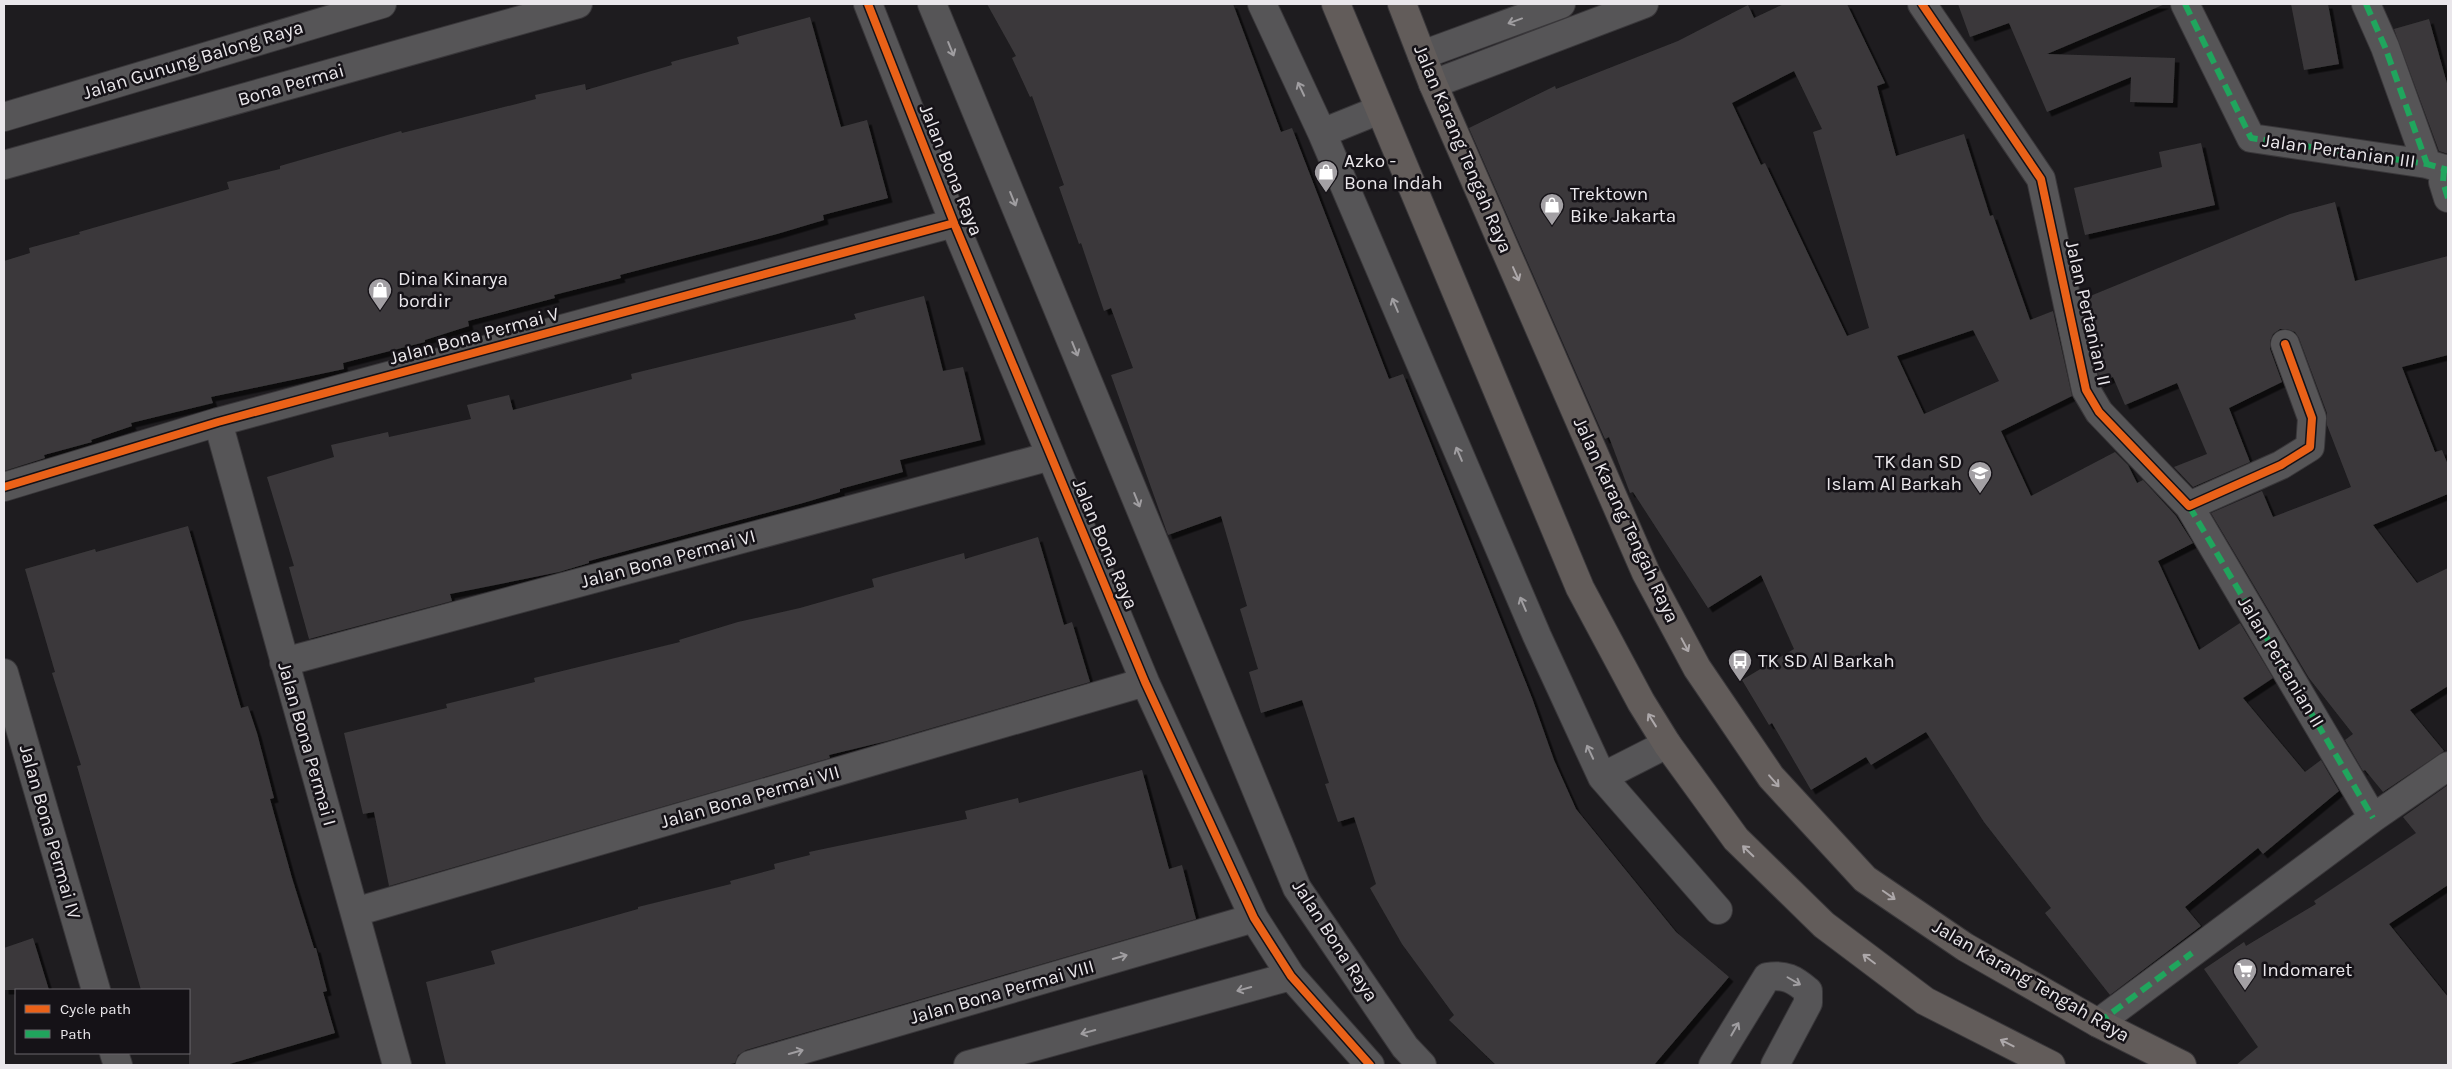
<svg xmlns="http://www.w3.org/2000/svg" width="2452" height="1069" viewBox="0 0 2452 1069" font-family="Karla,sans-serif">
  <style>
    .building { fill: #3b393b; fill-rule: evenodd; filter: url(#shadow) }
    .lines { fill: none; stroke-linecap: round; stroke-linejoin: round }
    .minor-casing { stroke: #39373a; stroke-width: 30 }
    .major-casing { stroke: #39373a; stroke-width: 30 }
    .minor { stroke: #565557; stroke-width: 28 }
    .major { stroke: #625c5a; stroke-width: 28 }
    .quiet { stroke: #20a55d; stroke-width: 6; stroke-dasharray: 12 6; stroke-linecap: butt }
    .cycleway-casing { stroke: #151217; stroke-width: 11 }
    .cycleway { stroke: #ea6118; stroke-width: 8 }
    .oneway { stroke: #a09ea1 }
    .oneway2 { stroke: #ada8aa }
    .labels { text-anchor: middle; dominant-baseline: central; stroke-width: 5; stroke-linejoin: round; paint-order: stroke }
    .street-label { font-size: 19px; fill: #eae7eb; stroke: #151217 }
    .poi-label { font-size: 19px; fill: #eae7eb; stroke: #151217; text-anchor: start }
  </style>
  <defs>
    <filter id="shadow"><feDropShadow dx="4.5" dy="4.5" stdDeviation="0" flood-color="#0009"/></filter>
  </defs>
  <rect width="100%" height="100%" fill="#1e1c1f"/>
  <!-- building -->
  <path class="building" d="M 987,4 L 1233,4 L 1281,132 L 1292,128 L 1389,379 L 1403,374 L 1532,698 L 1554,760 L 1576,809 L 1676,932 L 1729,977 L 1654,1065 L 1496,1065 L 1449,1020 L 1454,1015 L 1402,944 L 1370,888 L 1376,884 L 1354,817 L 1338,822 L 1325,784 L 1329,783 L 1302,700 L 1261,713 L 1249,672 L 1258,669 L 1240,609 L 1247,606 L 1221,516 L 1168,535 L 1111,375 L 1133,368 L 1111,308 L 1104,311 L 1081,243 L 1079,244 L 1059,187 L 1064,185 L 1032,96 L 1030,97 L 1012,58 L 1016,56 Z
    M 1784,4 L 1847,4 L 1885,83 L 1877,86 L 1896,156 L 1964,134 L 1990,216 L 1993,215 L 2030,320 L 2053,311 L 2072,396 L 2001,431 L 2031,496 L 2115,452 L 2128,465 L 2137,483 L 2143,480 L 2176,516 L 2193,543 L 2158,561 L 2199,650 L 2240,623 L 2273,678 L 2243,698 L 2305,772 L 2321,760 L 2339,791 L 2263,854 L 2258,848 L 2185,907 L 2201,926 L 2110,995 L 2045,913 L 2051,908 L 1984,822 L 1926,732 L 1871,765 L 1866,757 L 1811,790 L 1772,723 L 1769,725 L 1742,680 L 1794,649 L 1761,575 L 1708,608 L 1633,492 L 1630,493 L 1609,437 L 1605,439 L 1469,128 L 1555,86 L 1556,89 L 1678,41 L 1748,5 L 1754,18 ZM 1794,71 L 1822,129 L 1813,132 L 1869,328 L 1847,336 L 1765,163 L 1761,165 L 1732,103 ZM 1973,330 L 1999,381 L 1924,414 L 1897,356 Z
    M 1958,4 L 2165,4 L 2047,54 L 2175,58 L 2173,103 L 2130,102 L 2131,77 L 2047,112 L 2009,23 L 1970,37 Z
    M 2291,4 L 2328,4 L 2339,64 L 2304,70 Z
    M 810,17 L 841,127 L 867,120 L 888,198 L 823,215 L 824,220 L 777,234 L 620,275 L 621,278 L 554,295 L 555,298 L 468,321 L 469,326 L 425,340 L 425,342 L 343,363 L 344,369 L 211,397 L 213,403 L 131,423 L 132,426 L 91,440 L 92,442 L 44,455 L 45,458 L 4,471 L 4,261 L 30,253 L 29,248 L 80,234 L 79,232 L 229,189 L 227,182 L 280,169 L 280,166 L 401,131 L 402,133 L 536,99 L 535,95 L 585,84 L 586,90 L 672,65 L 671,62 L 739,44 L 737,37 Z
    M 2429,19 L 2448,87 L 2448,154 L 2439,151 L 2394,29 Z
    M 2201,143 L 2215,205 L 2085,235 L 2074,188 L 2162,167 L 2159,152 Z
    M 2335,202 L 2355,281 L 2448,256 L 2448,355 L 2402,367 L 2435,452 L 2442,450 L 2448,465 L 2448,494 L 2373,525 L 2417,583 L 2448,568 L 2448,686 L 2410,710 L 2444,751 L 2383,792 L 2365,770 L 2363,771 L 2345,740 L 2353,734 L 2309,678 L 2211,513 L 2262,491 L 2273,517 L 2351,487 L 2327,425 L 2327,413 L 2299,338 L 2295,332 L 2287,329 L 2280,329 L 2273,334 L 2270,341 L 2270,349 L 2282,382 L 2229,408 L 2250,462 L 2193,487 L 2174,467 L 2207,454 L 2177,383 L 2125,405 L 2113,377 L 2100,383 L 2083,299 L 2290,214 Z
    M 924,296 L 943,371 L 963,367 L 981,440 L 900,460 L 903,472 L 840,489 L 840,492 L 803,503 L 589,561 L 589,563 L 559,572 L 450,594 L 452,601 L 309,639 L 289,567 L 294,566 L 267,477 L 334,457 L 331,445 L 388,432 L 389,437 L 471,419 L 467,405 L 509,395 L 513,410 L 632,379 L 631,374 L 856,319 L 854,314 Z
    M 188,526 L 241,708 L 248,706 L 257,733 L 274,798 L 270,799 L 292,878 L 314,948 L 316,948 L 327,991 L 323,992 L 335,1033 L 226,1065 L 189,1065 L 189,990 L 141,990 L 77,766 L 81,765 L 52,673 L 55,672 L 25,569 L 95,549 L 96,552 Z
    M 1038,537 L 1064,625 L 1072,622 L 1090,682 L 887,741 L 829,755 L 830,758 L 389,886 L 374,812 L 363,814 L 344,733 L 447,708 L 446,704 L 535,682 L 534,678 L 680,642 L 679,640 L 738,622 L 800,608 L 874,587 L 872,579 L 964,553 L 965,559 Z
    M 1142,770 L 1169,869 L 1182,865 L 1196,919 L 746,1050 L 738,1055 L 735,1063 L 725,1065 L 446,1065 L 426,982 L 495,964 L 491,951 L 638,909 L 638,907 L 731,884 L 730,881 L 775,869 L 774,864 L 810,855 L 809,852 L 967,819 L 965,811 L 1018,798 L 1019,803 Z
    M 2448,785 L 2448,885 L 2389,924 L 2448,997 L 2448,1065 L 2236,1065 L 2258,1047 L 2204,969 L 2244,942 L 2246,946 L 2316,904 L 2314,901 L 2416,833 L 2403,817 Z
    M 33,938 L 49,990 L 4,990 L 4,948 Z"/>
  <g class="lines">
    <!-- minor casing -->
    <g class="minor-casing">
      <path id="minor" d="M 868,4 L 954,223 L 1145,682 L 1254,918 L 1291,976 L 1370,1065
        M 932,4 L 1297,888 L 1405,1047 L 1422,1065
        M 1262,4 L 1322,133
        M 1922,4 L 2041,179 L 2086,390 L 2099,412 L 2189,506 L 2281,465 L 2310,447 L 2312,418 L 2285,344
        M 2185,4 L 2251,138 L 2427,164 L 2448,170
        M 2366,4 L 2385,47 L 2427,164
        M 1422,55 L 1561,4
        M 1433,84 L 1644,4
        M 1379,110 L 1322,133 L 1537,636 L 1602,777 L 1667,744
        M 4,117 L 382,4
        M 4,165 L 578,4
        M 2444,169 L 2443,182 L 2448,198
        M 218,422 L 397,1065
        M 4,487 L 218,422 L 954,223
        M 2189,506 L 2373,818
        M 284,662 L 1051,456
        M 4,673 L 96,990
        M 1602,777 L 1718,910
        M 355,912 L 1145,682
        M 2098,1023 L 2373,818 L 2448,766
        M 114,1053 L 118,1065
        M 750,1065 L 1254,918
        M 968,1065 L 1291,976
        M 1713,1065 L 1767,977 C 1785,974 1794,979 1808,991 L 1808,1003 L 1775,1065"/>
    </g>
    <!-- major casing -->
    <g class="major-casing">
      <path id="major" d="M 1336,4 L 1580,588 L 1641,702 L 1667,744 L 1736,839 L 1824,925 L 1925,1001 L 2051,1065
        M 1402,4 L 1433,84 L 1646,573 L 1697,668 L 1771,777 L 1865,879 L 1965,947 L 2098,1023 L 2182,1065"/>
    </g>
    <!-- minor -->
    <use href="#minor" class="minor"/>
    <!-- major -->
    <use href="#major" class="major"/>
    <!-- quiet -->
    <path class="quiet" d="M 2185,4 L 2251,138 L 2427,164 L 2448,170
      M 2366,4 L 2385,47 L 2427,164
      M 2444,169 L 2443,182 L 2448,198
      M 2189,506 L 2373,818
      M 2098,1023 L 2192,953"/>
    <!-- cycleway casing -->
    <g class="cycleway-casing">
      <path id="cycleway" d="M 868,4 L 954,223 L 1145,682 L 1254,918 L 1291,976 L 1370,1065
        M 1922,4 L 2041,179 L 2086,390 L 2099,412 L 2189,506 L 2281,465 L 2310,447 L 2312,418 L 2285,344
        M 4,487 L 218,422 L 954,223"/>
    </g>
    <!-- cycleway -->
    <use href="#cycleway" class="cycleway"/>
  </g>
  <!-- one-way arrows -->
  <defs><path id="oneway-shaft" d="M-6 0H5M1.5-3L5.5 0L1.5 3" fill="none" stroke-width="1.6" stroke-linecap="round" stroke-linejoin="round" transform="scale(1.25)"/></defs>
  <g class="oneway">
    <use href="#oneway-shaft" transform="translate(1515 21) rotate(160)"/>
    <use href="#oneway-shaft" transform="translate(951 49) rotate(68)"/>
    <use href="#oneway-shaft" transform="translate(1301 89) rotate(-115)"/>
    <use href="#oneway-shaft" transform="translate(1013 199) rotate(68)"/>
    <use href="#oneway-shaft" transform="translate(1395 305) rotate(-113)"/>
    <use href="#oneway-shaft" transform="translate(1075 349) rotate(68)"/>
    <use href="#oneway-shaft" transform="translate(1459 454) rotate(-113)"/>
    <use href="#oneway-shaft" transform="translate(1137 500) rotate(68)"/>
    <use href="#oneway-shaft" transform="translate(1523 604) rotate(-113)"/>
    <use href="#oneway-shaft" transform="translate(1590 752) rotate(-115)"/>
    <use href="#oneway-shaft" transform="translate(1120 957) rotate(-16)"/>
    <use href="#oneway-shaft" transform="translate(1794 981) rotate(30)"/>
    <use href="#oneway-shaft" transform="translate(1244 989) rotate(165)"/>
    <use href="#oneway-shaft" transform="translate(1735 1029) rotate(-60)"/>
    <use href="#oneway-shaft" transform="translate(1088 1032) rotate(165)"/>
    <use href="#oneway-shaft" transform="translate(796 1052) rotate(-16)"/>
  </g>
  <g class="oneway2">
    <use href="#oneway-shaft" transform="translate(1516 274) rotate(66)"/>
    <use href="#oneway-shaft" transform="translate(1685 645) rotate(62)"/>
    <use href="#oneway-shaft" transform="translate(1652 720) rotate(-122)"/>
    <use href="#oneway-shaft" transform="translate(1774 781) rotate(49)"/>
    <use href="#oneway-shaft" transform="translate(1748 851) rotate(-136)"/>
    <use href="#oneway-shaft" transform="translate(1889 895) rotate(35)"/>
    <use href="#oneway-shaft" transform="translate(1869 959) rotate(-143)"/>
    <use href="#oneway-shaft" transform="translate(2007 1043) rotate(-153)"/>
  </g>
  <!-- icons -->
  <defs>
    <g id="shop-pin" transform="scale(1.25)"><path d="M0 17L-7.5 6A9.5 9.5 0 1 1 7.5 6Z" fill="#a3a0a4" stroke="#151217"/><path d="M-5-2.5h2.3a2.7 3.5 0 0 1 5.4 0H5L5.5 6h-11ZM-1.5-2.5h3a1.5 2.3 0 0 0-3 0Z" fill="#fff"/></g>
    <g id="school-pin" transform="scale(1.25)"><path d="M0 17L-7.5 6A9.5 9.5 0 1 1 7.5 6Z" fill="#a3a0a4" stroke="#151217"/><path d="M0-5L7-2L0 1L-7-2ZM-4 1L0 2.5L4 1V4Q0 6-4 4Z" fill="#fff"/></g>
    <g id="bus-pin" transform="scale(1.25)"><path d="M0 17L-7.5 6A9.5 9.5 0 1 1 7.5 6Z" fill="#a3a0a4" stroke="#151217"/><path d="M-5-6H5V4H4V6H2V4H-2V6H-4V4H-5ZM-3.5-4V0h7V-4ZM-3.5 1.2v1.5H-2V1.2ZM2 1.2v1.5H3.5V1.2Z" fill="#fff"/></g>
    <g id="supermarket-pin" transform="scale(1.25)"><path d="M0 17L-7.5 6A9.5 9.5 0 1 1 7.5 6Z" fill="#a3a0a4" stroke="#151217"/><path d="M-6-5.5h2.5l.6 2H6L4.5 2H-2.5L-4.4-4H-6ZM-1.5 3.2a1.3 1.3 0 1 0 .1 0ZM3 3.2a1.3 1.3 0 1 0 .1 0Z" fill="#fff"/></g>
  </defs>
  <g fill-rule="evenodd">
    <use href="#shop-pin" x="1326" y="172"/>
    <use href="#shop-pin" x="1552" y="205"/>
    <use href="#shop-pin" x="380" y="290"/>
    <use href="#school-pin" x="1980" y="473"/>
    <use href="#bus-pin" x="1740" y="661"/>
    <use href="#supermarket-pin" x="2245" y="970"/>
  </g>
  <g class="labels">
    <!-- street labels -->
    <g class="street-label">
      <text transform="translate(193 60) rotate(-17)">Jalan Gunung Balong Raya</text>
      <text transform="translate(291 85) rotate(-16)">Bona Permai</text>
      <text transform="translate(1463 149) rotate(67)">Jalan Karang Tengah Raya</text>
      <text transform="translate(2339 151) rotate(8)">Jalan Pertanian III</text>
      <text transform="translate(951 170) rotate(68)">Jalan Bona Raya</text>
      <text transform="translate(2088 313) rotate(77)">Jalan Pertanian II</text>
      <text transform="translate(474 336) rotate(-15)">Jalan Bona Permai V</text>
      <text transform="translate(1626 520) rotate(65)">Jalan Karang Tengah Raya</text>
      <text transform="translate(1105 544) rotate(67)">Jalan Bona Raya</text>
      <text transform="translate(668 559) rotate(-15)">Jalan Bona Permai VI</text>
      <text transform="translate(2281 662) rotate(59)">Jalan Pertanian II</text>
      <text transform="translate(307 744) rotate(74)">Jalan Bona Permai I</text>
      <text transform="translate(750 797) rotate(-16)">Jalan Bona Permai VII</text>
      <text transform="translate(50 832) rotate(74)">Jalan Bona Permai IV</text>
      <text transform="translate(1335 941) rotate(57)">Jalan Bona Raya</text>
      <text transform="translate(2031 981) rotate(30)">Jalan Karang Tengah Raya</text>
      <text transform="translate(1002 992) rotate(-16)">Jalan Bona Permai VIII</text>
    </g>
    <!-- poi labels -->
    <g class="poi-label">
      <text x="1344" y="161">Azko -<tspan x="1344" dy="22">Bona Indah</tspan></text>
      <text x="1570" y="194">Trektown<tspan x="1570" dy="22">Bike Jakarta</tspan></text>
      <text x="398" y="279">Dina Kinarya<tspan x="398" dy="22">bordir</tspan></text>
      <text x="1962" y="462" text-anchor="end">TK dan SD<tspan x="1962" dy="22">Islam Al Barkah</tspan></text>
      <text x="1758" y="661">TK SD Al Barkah</text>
      <text x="2262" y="970">Indomaret</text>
    </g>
  </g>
  <!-- border -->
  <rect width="2452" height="1069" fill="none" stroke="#eae7eb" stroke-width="10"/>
  <!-- legend -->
  <rect x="15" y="989" width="175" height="65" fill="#151217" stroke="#6a676c"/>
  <rect x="25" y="1005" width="25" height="8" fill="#ea6118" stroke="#6a676c"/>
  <text x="60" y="1014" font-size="15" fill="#eae7eb">Cycle path</text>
  <rect x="25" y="1030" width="25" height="8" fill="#20a55d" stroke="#6a676c"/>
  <text x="60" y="1039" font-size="15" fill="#eae7eb">Path</text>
</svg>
